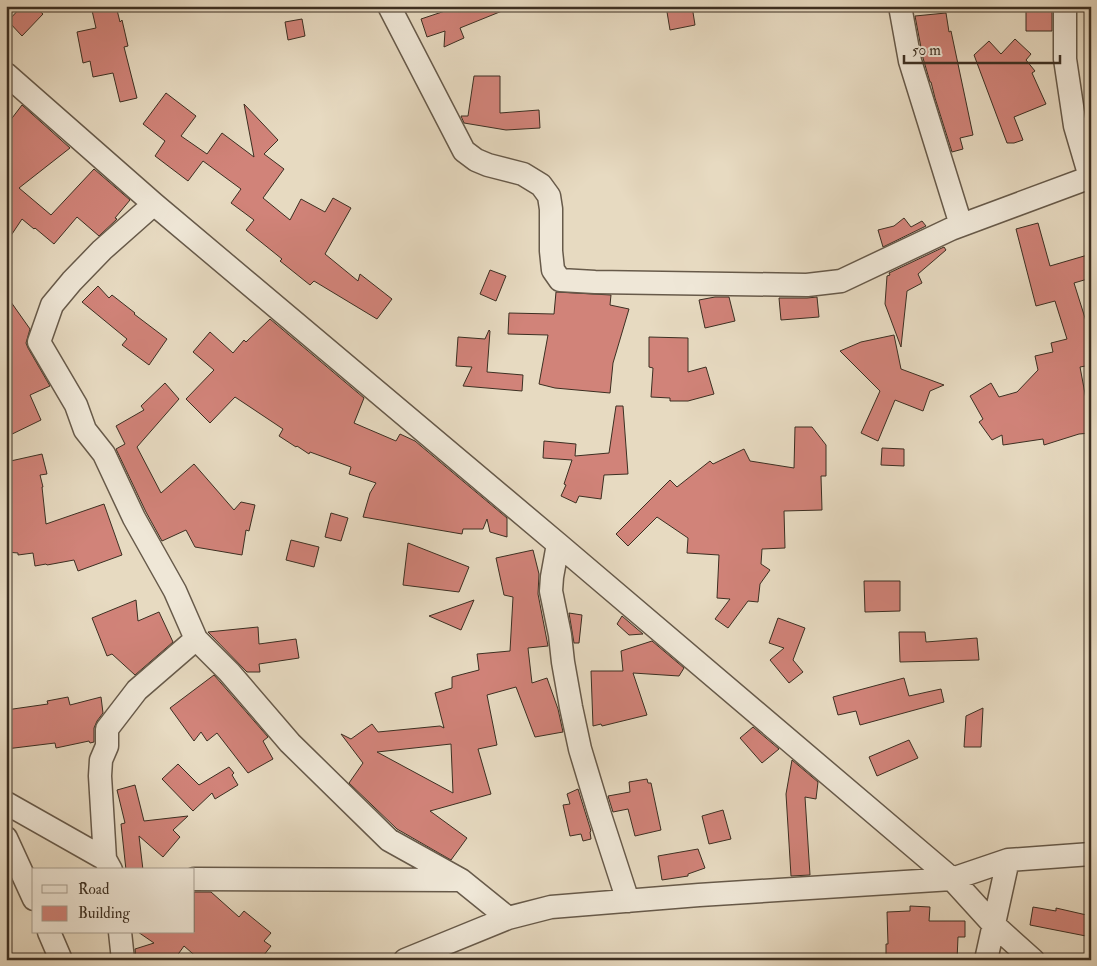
<svg xmlns="http://www.w3.org/2000/svg" width="1097" height="966" viewBox="0 0 1097 966" font-family="'IM FELL Double Pica',serif">
  <style>
    .building { fill: #d18379; stroke: #3c2f22; fill-rule: evenodd }
    .lines { fill: none; stroke-linecap: round; stroke-linejoin: round }
    .street-casing { stroke: #675a4a; stroke-width: 25 }
    .street { stroke: #efe7d7; stroke-width: 22 }
  </style>
  <rect width="100%" height="100%" fill="#e7dac1"/>
  <filter id="stains"><feTurbulence type="fractalNoise" baseFrequency=".004" numOctaves="4"/><feColorMatrix values="0 0 0 0 .2 0 0 0 0 .09 0 0 0 0 .02 0 0 0 .5 -.17"/></filter>
  <radialGradient id="worn" r=".72"><stop offset=".6" stop-color="#630" stop-opacity="0"/><stop offset="1" stop-color="#630" stop-opacity=".3"/></radialGradient>
  <!-- building -->
  <path class="building" d="M 22,6 L 34,6 L 43,14 L 22,36 L 8,21 Z
    M 91,6 L 116,6 L 120,22 L 122,20 L 128,46 L 124,47 L 137,98 L 120,102 L 113,73 L 93,77 L 90,61 L 83,63 L 77,32 L 96,28 Z
    M 445,6 L 449,6 L 450,8 L 456,6 L 512,7 L 460,28 L 464,38 L 444,47 L 445,31 L 427,37 L 421,19 L 445,11 Z
    M 666,6 L 692,6 L 695,25 L 670,30 Z
    M 1026,6 L 1052,6 L 1052,31 L 1026,31 Z
    M 946,13 L 949,32 L 951,31 L 973,135 L 960,138 L 963,149 L 952,152 L 935,98 L 931,82 L 930,82 L 923,58 L 915,16 Z
    M 302,19 L 305,36 L 288,40 L 285,22 Z
    M 1015,39 L 1031,54 L 1026,60 L 1035,71 L 1032,73 L 1046,104 L 1014,117 L 1023,140 L 1014,143 L 1007,143 L 974,55 L 989,41 L 1001,54 Z
    M 474,76 L 500,76 L 500,113 L 539,110 L 540,128 L 506,130 L 464,123 L 461,116 L 468,116 Z
    M 166,93 L 196,116 L 181,136 L 207,154 L 222,133 L 254,157 L 244,104 L 278,140 L 264,154 L 284,169 L 263,198 L 290,220 L 301,199 L 325,212 L 333,198 L 351,208 L 325,254 L 358,281 L 360,274 L 392,299 L 377,319 L 314,281 L 310,285 L 280,261 L 282,259 L 246,230 L 254,220 L 231,203 L 241,189 L 203,161 L 188,181 L 155,156 L 165,141 L 143,124 Z
    M 22,105 L 70,148 L 19,188 L 51,215 L 94,169 L 130,200 L 115,218 L 117,219 L 99,236 L 77,217 L 54,244 L 35,228 L 34,229 L 22,219 L 6,243 L 6,126 Z
    M 904,218 L 911,227 L 922,221 L 926,226 L 883,247 L 878,230 L 894,226 Z
    M 1038,223 L 1050,266 L 1091,254 L 1091,278 L 1074,283 L 1091,337 L 1091,365 L 1080,367 L 1089,415 L 1091,415 L 1091,433 L 1079,434 L 1044,445 L 1043,439 L 1003,445 L 1002,435 L 992,440 L 979,422 L 983,419 L 970,396 L 991,383 L 999,397 L 1017,392 L 1038,370 L 1035,356 L 1053,352 L 1051,343 L 1067,339 L 1055,301 L 1036,306 L 1016,229 Z
    M 944,247 L 946,250 L 918,274 L 922,283 L 907,291 L 901,347 L 885,304 L 887,276 L 890,275 L 889,273 Z
    M 490,270 L 506,276 L 496,301 L 480,294 Z
    M 98,286 L 109,298 L 112,295 L 135,313 L 134,314 L 167,339 L 149,365 L 122,345 L 127,339 L 82,302 Z
    M 556,292 L 611,295 L 610,305 L 629,309 L 613,363 L 610,393 L 555,388 L 539,384 L 548,335 L 508,334 L 509,313 L 554,314 Z
    M 6,295 L 30,329 L 26,343 L 28,348 L 50,386 L 30,395 L 41,420 L 6,437 Z
    M 715,297 L 729,297 L 735,321 L 705,328 L 699,300 Z
    M 817,297 L 819,317 L 781,320 L 779,298 L 807,298 Z
    M 270,319 L 364,398 L 354,423 L 396,441 L 400,434 L 415,441 L 507,518 L 507,537 L 490,532 L 487,519 L 483,529 L 463,529 L 462,534 L 363,517 L 370,493 L 376,483 L 349,474 L 351,467 L 310,452 L 309,454 L 297,446 L 296,447 L 279,436 L 283,429 L 235,397 L 210,423 L 186,399 L 214,370 L 193,352 L 210,332 L 233,353 L 244,340 L 246,342 Z
    M 489,330 L 490,331 L 487,372 L 523,375 L 522,391 L 463,386 L 472,367 L 456,366 L 458,337 L 485,339 Z
    M 894,335 L 901,369 L 944,385 L 930,391 L 923,411 L 895,400 L 878,441 L 861,433 L 880,391 L 840,351 L 861,342 Z
    M 649,337 L 688,338 L 688,372 L 706,367 L 714,394 L 688,401 L 670,401 L 670,398 L 651,397 L 653,368 L 649,367 Z
    M 165,383 L 179,399 L 137,447 L 161,493 L 194,464 L 234,510 L 241,502 L 255,505 L 249,531 L 246,530 L 242,555 L 195,547 L 186,530 L 162,541 L 146,512 L 116,449 L 125,444 L 116,426 L 144,410 L 141,406 Z
    M 616,406 L 623,406 L 628,474 L 604,475 L 601,499 L 579,496 L 576,503 L 561,496 L 566,485 L 564,484 L 572,460 L 543,458 L 544,441 L 576,444 L 575,456 L 609,453 Z
    M 795,427 L 812,427 L 826,445 L 826,476 L 821,476 L 822,510 L 784,511 L 785,548 L 762,549 L 761,564 L 770,570 L 760,584 L 758,602 L 748,601 L 728,628 L 715,619 L 730,599 L 717,598 L 719,555 L 687,553 L 688,538 L 657,517 L 628,546 L 616,534 L 670,480 L 677,487 L 710,461 L 713,464 L 744,449 L 750,461 L 794,468 Z
    M 882,448 L 904,449 L 904,466 L 881,465 Z
    M 42,454 L 47,474 L 40,475 L 43,487 L 42,487 L 46,524 L 104,504 L 122,555 L 78,571 L 74,560 L 47,565 L 46,564 L 35,566 L 33,553 L 18,555 L 18,553 L 6,552 L 6,462 Z
    M 331,513 L 348,518 L 341,541 L 325,537 Z
    M 291,540 L 319,547 L 314,567 L 286,560 Z
    M 408,543 L 469,567 L 459,592 L 403,585 Z
    M 533,550 L 539,574 L 538,594 L 548,646 L 528,648 L 532,683 L 547,678 L 558,709 L 563,732 L 535,737 L 516,687 L 487,695 L 497,745 L 478,749 L 491,794 L 430,811 L 467,838 L 451,860 L 397,829 L 349,783 L 363,763 L 341,734 L 351,739 L 372,724 L 378,732 L 440,726 L 444,728 L 435,693 L 452,688 L 452,677 L 479,670 L 477,654 L 510,651 L 513,597 L 504,595 L 496,558 ZM 451,744 L 453,793 L 377,752 Z
    M 864,581 L 900,581 L 900,611 L 865,612 Z
    M 136,600 L 138,621 L 159,612 L 173,642 L 135,675 L 112,654 L 107,656 L 92,618 Z
    M 474,600 L 461,630 L 429,616 Z
    M 569,613 L 582,615 L 579,643 L 574,643 Z
    M 622,616 L 643,634 L 629,635 L 617,624 Z
    M 778,618 L 805,628 L 793,660 L 803,672 L 789,683 L 770,660 L 784,648 L 769,643 Z
    M 258,627 L 259,644 L 296,639 L 299,658 L 259,664 L 260,672 L 247,672 L 208,632 Z
    M 899,632 L 925,632 L 926,642 L 977,638 L 979,660 L 900,662 Z
    M 652,641 L 684,668 L 679,676 L 633,673 L 647,715 L 602,726 L 601,724 L 593,726 L 591,671 L 623,671 L 621,651 Z
    M 214,675 L 268,737 L 263,741 L 273,759 L 248,773 L 217,733 L 207,741 L 201,732 L 194,741 L 170,708 Z
    M 904,678 L 909,696 L 941,689 L 944,702 L 860,725 L 856,711 L 838,715 L 833,697 Z
    M 68,697 L 70,705 L 101,697 L 103,713 L 97,721 L 94,728 L 94,742 L 90,743 L 89,741 L 56,748 L 55,743 L 6,749 L 6,710 L 48,704 L 47,701 Z
    M 983,708 L 981,747 L 964,747 L 966,716 Z
    M 753,727 L 779,749 L 762,763 L 740,738 Z
    M 909,740 L 918,758 L 877,776 L 869,757 Z
    M 792,760 L 818,782 L 816,799 L 805,797 L 810,875 L 791,876 L 786,794 Z
    M 178,764 L 199,785 L 229,767 L 234,773 L 232,775 L 238,785 L 215,799 L 212,793 L 193,811 L 162,779 Z
    M 647,779 L 648,783 L 651,783 L 661,830 L 635,836 L 628,809 L 613,812 L 608,796 L 630,792 L 629,782 Z
    M 135,785 L 144,821 L 188,816 L 173,830 L 180,837 L 163,857 L 139,836 L 143,870 L 126,870 L 121,824 L 125,823 L 117,790 Z
    M 578,789 L 591,831 L 590,832 L 591,839 L 583,841 L 581,834 L 570,836 L 563,805 L 570,804 L 567,794 Z
    M 723,810 L 731,839 L 709,844 L 702,816 Z
    M 698,849 L 705,868 L 688,874 L 688,876 L 662,880 L 658,856 Z
    M 194,892 L 211,892 L 239,917 L 244,911 L 271,933 L 264,941 L 271,946 L 260,960 L 200,960 L 184,946 L 174,960 L 136,960 L 135,949 L 154,943 L 138,932 L 194,932 Z
    M 910,906 L 930,907 L 929,921 L 965,921 L 965,937 L 958,937 L 957,960 L 886,960 L 886,944 L 888,944 L 887,912 L 910,911 Z
    M 1033,907 L 1056,911 L 1056,908 L 1091,916 L 1091,937 L 1030,925 Z"/>
  <g class="lines">
    <!-- street casing -->
    <g class="street-casing">
      <path id="street" d="M 389,6 L 464,151 L 476,160 L 488,165 L 523,174 L 541,185 L 549,196 L 551,209 L 551,251 L 553,270 L 560,280 L 595,282 L 807,285 L 841,281 L 951,229 L 1091,177
        M 900,6 L 910,61 L 961,225
        M 1065,6 L 1065,59 L 1075,126 L 1090,177
        M 6,74 L 154,204 L 558,544 L 952,879 L 993,924 L 1033,960
        M 154,204 L 102,250 L 72,281 L 52,305 L 39,342 L 76,405 L 85,430 L 104,454 L 134,518 L 175,591 L 196,639 L 229,672 L 290,743 L 389,840 L 461,880 L 508,918
        M 558,544 L 552,577 L 551,591 L 560,635 L 563,662 L 571,707 L 580,749 L 599,812 L 628,901
        M 6,803 L 105,859
        M 6,838 L 34,899
        M 111,870 L 105,859 L 100,776 L 101,760 L 107,746 L 107,729 L 137,690 L 196,639
        M 194,879 L 458,880
        M 49,932 L 61,960
        M 120,932 L 123,960
        M 405,960 L 508,918 L 551,907 L 699,895 L 952,879 L 1008,860 L 1091,854
        M 986,960 L 1008,860"/>
    </g>
    <!-- street -->
    <use href="#street" class="street"/>
  </g>
  <!-- margin -->
  <rect width="1097" height="966" fill="none" stroke="#e7dac1" stroke-width="25"/>
  <rect x="8" y="8" width="1082" height="951" fill="none" stroke="#3c2f22" stroke-width="2.5"/>
  <rect x="12" y="12" width="1072" height="941" fill="none" stroke="#3c2f22"/>
  <!-- legend -->
  <rect x="32" y="868" width="162" height="65" fill="#efe7d7" stroke="#a79d8f"/>
  <rect x="42" y="885" width="25" height="8" fill="#efe7d7" stroke="#a79d8f"/>
  <text x="78" y="894" font-size="15" fill="#3c2f22">Road</text>
  <rect x="42" y="906" width="25" height="15" fill="#d18379" stroke="#a79d8f"/>
  <text x="78" y="918" font-size="15" fill="#3c2f22">Building</text>
  <!-- scale -->
  <path d="M904 55v8h156v-8" fill="none" stroke="#3c2f22" stroke-width="2.5"/>
  <text x="912" y="55" font-size="15" fill="#3c2f22" stroke="#efe7d7" stroke-width="4" paint-order="stroke">50 m</text>
  <rect width="100%" height="100%" filter="url(#stains)"/>
  <rect width="100%" height="100%" fill="url(#worn)"/>
</svg>
